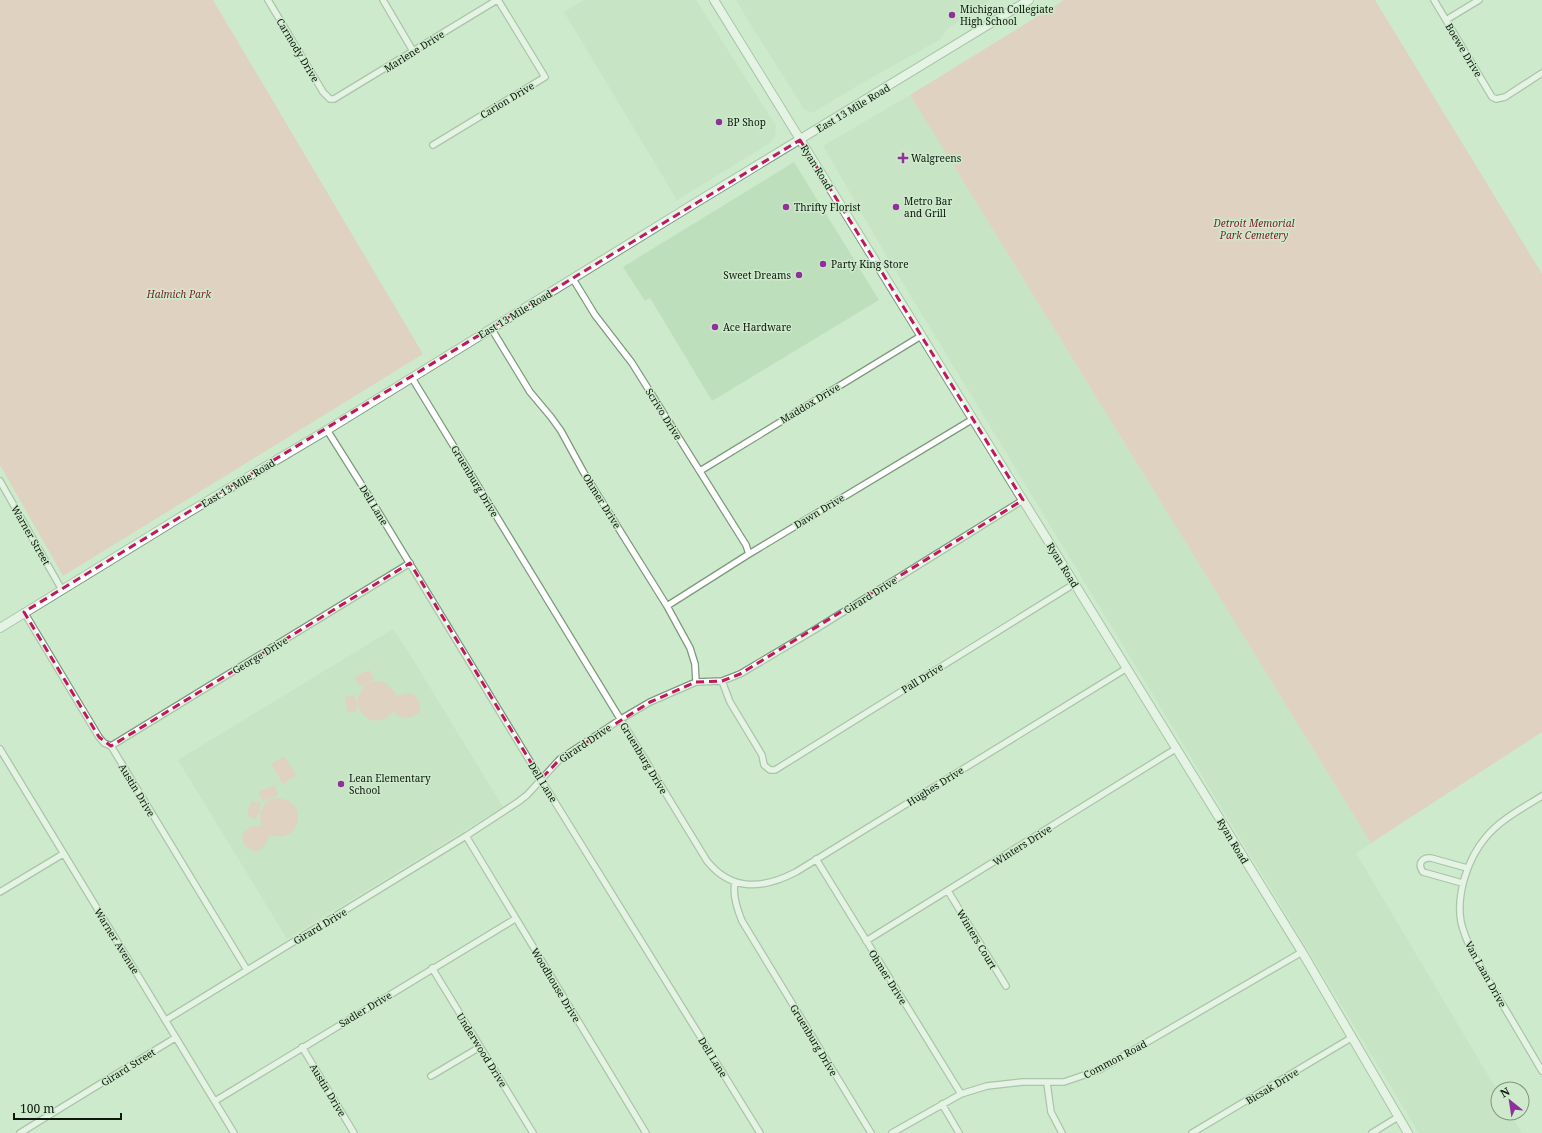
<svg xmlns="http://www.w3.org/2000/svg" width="1542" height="1133" viewBox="0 0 1542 1133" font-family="'Noto Serif',serif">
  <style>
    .built { fill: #bedfbc }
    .green { fill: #f4b6b1 }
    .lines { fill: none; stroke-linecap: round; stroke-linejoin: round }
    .minor-casing { stroke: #7e997d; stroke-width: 8 }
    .secondary-casing { stroke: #7e997d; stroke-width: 10 }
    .minor { stroke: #fff; stroke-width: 5.5 }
    .secondary { stroke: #fff; stroke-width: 8 }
    .marked { fill: none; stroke: #c2185b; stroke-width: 3; stroke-dasharray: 8 5; stroke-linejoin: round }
    .poi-dot { fill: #90319a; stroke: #cdeacc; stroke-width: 1.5 }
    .labels { text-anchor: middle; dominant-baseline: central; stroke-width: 3; stroke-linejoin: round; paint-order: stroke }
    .poi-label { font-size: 10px; fill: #0d170c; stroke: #cdeacc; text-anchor: start }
    .street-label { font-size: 10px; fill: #0d170c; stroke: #cdeacc }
    .park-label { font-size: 10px; font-style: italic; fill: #812024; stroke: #cdeacc }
  </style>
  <rect width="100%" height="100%" fill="#cdeacc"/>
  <!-- built -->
  <path class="built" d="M 584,0 L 696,0 L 776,126 L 775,137 L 770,143 L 677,200 L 564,12 Z
    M 736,0 L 990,0 L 946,30 L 941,39 L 864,82 L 812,113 L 804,109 L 749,22 Z
    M 910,95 L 1371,843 L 1356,853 L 1498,1092 L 1498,1113 L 1510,1113 L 1522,1133 L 1419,1133 L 886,255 L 823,146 Z
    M 794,162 L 879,300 L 712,401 L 650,298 L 645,301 L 623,267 Z
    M 393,629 L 409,653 L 503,807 L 287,939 L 178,760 Z"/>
  <!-- green -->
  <path class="green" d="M 0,0 L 213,0 L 423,354 L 63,576 L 0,465 Z
    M 1064,0 L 1375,0 L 1542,274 L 1542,732 L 1371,843 L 910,95 Z
    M 369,670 L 374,678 L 368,683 C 384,679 389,683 397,696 L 405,693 L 414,694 L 420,704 L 420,711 C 412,720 401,721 394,711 C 381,727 364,722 357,704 L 356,704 L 357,711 L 348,713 L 345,697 L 355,695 L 356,702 L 357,702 L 360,692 L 367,684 L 360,686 L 354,677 Z
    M 284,756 L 296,775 L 283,784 L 271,764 Z
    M 274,785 L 278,795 L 272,798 L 272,799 C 310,793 305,846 269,835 C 267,846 258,858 247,847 C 235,836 248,824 261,825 L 260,812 L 259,812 L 256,819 L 247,816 L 251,801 L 261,803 L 259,810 L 261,811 L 265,803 L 271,799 L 270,798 L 262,801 L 259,792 Z"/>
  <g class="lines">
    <!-- minor casing -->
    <g class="minor-casing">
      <path id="minor" d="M 268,0 L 323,92 L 330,99 L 334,99 L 497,0
        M 383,0 L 413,51
        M 1434,0 L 1492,97 L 1496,99 L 1505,97 L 1542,73
        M 1446,20 L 1479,0
        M 433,145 L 545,77 L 498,0
        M 573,279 L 595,315 L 632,363 L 746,545 L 749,554
        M 491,328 L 530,392 L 551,417 L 561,431 L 584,473 L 667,606 L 690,648 L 695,664 L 696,682
        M 412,378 L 707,861 C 732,892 763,889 796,872 L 1127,668
        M 327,430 L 368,495 L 545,786 L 760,1133
        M 700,471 L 921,336
        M 0,481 L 62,590
        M 667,606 L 749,554 L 973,419
        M 24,612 L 99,737 L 104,743 L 111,746 L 247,970
        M 722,681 L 730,702 L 762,755 L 764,765 L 770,770 L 775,770 L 1074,584
        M 111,746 L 410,563
        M 0,749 L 234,1133
        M 1542,796 C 1523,808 1501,819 1486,837 C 1468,858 1456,894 1461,922 C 1467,947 1482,969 1494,990 C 1510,1017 1526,1044 1542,1071
        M 466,836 L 646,1133
        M 816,859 L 961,1094
        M 735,882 C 732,895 737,909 742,921 L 871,1133
        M 1462,883 L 1423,872 C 1417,864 1422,857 1431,858 L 1467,868
        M 948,891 L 1006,986
        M 0,892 L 63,854
        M 866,941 L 1177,748
        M 432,968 L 533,1133
        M 166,1020 L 466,836 L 518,802 L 527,795 L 560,759 L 621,719 L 650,702 L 696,682 L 722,681 L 740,674 L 816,629 L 1023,500
        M 302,1047 L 354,1133
        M 431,1076 L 480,1047
        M 1047,1083 L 1051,1112 L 1062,1133
        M 215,1101 L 515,919
        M 942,1104 L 959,1133
        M 20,1133 L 175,1038
        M 892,1133 L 961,1094 L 987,1086 L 1022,1082 L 1064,1082 L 1099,1070 L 1302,952
        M 1192,1133 L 1351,1038
        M 1372,1133 L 1398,1117"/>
    </g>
    <!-- secondary casing -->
    <g class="secondary-casing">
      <path id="secondary" d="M 714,0 L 1302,952 L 1408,1133
        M 0,628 L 179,518 L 327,430 L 692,205 L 1029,0"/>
    </g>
    <!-- minor -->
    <use href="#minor" class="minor"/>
    <!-- secondary -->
    <use href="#secondary" class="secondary"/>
  </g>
  <!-- marked area -->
  <path d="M0 0H1542V1133H0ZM 800,140 L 1023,500 L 740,674 L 722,681 L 696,682 L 650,702 L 560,759 L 541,779 L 410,563 L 111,746 L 99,737 L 24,612 Z" fill="#cdeacc" fill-opacity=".55" fill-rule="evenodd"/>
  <path class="marked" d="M 800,140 L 1023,500 L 740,674 L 722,681 L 696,682 L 650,702 L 560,759 L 541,779 L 410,563 L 111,746 L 99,737 L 24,612 Z"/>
  <!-- markers -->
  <g class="poi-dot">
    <circle cx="952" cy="15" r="4"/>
    <circle cx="719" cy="122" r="4"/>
    <path d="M901 152h4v4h4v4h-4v4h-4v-4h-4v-4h4z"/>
    <circle cx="786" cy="207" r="4"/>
    <circle cx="896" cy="207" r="4"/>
    <circle cx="823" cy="264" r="4"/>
    <circle cx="799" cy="275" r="4"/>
    <circle cx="715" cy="327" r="4"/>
    <circle cx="341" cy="784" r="4"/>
  </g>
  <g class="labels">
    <!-- poi labels -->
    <g class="poi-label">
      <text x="960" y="9">Michigan Collegiate<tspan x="960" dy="12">High School</tspan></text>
      <text x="727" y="122">BP Shop</text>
      <text x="911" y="158">Walgreens</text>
      <text x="904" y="201">Metro Bar<tspan x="904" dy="12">and Grill</tspan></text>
      <text x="794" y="207">Thrifty Florist</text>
      <text x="831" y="264">Party King Store</text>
      <text x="791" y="275" text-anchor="end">Sweet Dreams</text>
      <text x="723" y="327">Ace Hardware</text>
      <text x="349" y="778">Lean Elementary<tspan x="349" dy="12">School</tspan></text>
    </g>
    <!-- street labels -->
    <g class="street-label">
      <text transform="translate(298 50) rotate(59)">Carmody Drive</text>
      <text transform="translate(1464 50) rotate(59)">Boewe Drive</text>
      <text transform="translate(414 51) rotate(-32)">Marlene Drive</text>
      <text transform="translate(507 100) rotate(-31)">Carion Drive</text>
      <text transform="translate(853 108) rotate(-31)">East 13 Mile Road</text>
      <text transform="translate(817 167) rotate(58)">Ryan Road</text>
      <text transform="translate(515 314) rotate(-31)">East 13 Mile Road</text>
      <text transform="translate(810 403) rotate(-31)">Maddox Drive</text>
      <text transform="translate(664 414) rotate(58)">Scrivo Drive</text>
      <text transform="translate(475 481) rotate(59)">Gruenburg Drive</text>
      <text transform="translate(238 483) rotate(-31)">East 13 Mile Road</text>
      <text transform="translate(602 501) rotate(58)">Ohmer Drive</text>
      <text transform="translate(374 505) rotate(59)">Dell Lane</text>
      <text transform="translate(819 511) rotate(-31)">Dawn Drive</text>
      <text transform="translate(31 535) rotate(60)">Warner Street</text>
      <text transform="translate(1063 565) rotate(58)">Ryan Road</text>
      <text transform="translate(870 595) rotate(-32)">Girard Drive</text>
      <text transform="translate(260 655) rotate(-31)">George Drive</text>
      <text transform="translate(922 678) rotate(-32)">Pall Drive</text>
      <text transform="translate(585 743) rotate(-34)">Girard Drive</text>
      <text transform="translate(644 758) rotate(59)">Gruenburg Drive</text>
      <text transform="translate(543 782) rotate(58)">Dell Lane</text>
      <text transform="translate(935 786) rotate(-32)">Hughes Drive</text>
      <text transform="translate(137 790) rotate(59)">Austin Drive</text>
      <text transform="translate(1233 841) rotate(59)">Ryan Road</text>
      <text transform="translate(1022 845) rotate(-32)">Winters Drive</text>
      <text transform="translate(320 926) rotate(-31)">Girard Drive</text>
      <text transform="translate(977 939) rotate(59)">Winters Court</text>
      <text transform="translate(117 941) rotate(58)">Warner Avenue</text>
      <text transform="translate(1486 974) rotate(61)">Van Laan Drive</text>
      <text transform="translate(888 977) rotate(58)">Ohmer Drive</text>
      <text transform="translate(556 985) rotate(59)">Woodhouse Drive</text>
      <text transform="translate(365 1009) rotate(-31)">Sadler Drive</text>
      <text transform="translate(814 1040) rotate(59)">Gruenburg Drive</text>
      <text transform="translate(482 1050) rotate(58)">Underwood Drive</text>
      <text transform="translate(713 1057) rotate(58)">Dell Lane</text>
      <text transform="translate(1115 1059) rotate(-28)">Common Road</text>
      <text transform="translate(128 1067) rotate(-32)">Girard Street</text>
      <text transform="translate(1272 1086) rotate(-31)">Bicsak Drive</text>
      <text transform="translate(328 1090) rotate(59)">Austin Drive</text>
    </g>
    <!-- park labels -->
    <g class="park-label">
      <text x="1254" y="223">Detroit Memorial<tspan x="1254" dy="12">Park Cemetery</tspan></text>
      <text x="179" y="294">Halmich Park</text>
    </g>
  </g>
  <!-- north arrow -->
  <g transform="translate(1510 1101) rotate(330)"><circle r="19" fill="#cdeacc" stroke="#80967f"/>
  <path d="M0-3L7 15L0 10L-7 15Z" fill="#90319a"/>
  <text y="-6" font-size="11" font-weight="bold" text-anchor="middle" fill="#0d170c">N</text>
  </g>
  <!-- scale -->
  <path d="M14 1113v6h107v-6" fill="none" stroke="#0d170c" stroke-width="2"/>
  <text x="20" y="1113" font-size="12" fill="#0d170c" stroke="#cdeacc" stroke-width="3" paint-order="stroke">100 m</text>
</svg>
